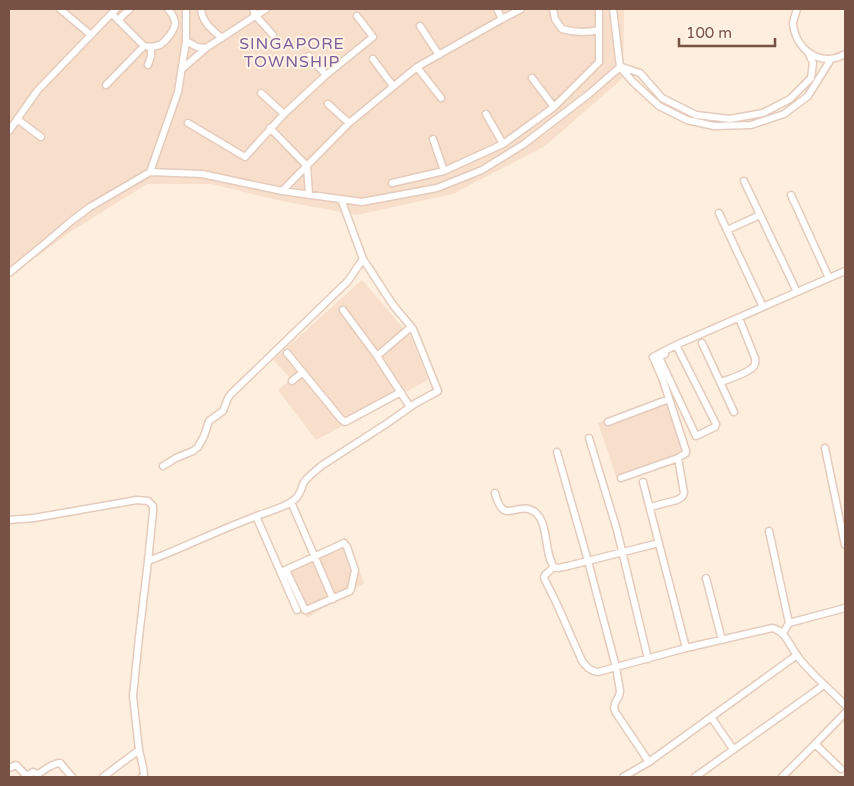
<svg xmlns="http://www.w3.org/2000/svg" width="854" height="786" viewBox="0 0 854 786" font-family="'Varela Round',sans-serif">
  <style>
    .residential { fill: #f7dfcb }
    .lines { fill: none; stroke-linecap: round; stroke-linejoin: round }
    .street-casing { stroke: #e5cbbc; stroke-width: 9 }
    .street { stroke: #fff; stroke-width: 6 }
    .labels { text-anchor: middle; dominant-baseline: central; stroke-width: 4; stroke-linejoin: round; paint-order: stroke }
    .quarter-label { font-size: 16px; letter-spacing: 1px; fill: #805e9a; stroke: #fff3e5 }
  </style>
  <rect width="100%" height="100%" fill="#feeedd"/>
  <!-- residential -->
  <path class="residential" d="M 9,9 L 624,9 L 623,78 L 545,146 L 453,194 L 357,215 L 282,201 L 212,184 L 147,184 L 70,232 L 9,277 Z
    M 362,280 L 411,337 L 428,380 L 316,440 L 278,390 L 291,379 L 273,360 Z
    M 665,376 L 690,456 L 618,482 L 598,423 L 664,397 L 657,379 Z
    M 346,538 L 364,583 L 307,618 L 302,610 L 285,566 Z"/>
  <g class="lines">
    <!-- street casing -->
    <g class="street-casing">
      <path id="street" d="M 60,9 L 91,35
        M 201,9 C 202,22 212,30 222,38
        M 253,9 L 255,15 L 273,35
        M 497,9 L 502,19
        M 553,9 L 555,19 L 562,29 C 576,33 586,33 599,30
        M 613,9 L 620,67 L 633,82 L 659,106 L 687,120 L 714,126 L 751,125 L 784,114 L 808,96 L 831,59
        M 797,9 C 796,14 793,19 793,24 C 796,50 821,68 845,54
        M 112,14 L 144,46 C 149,47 155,47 160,45 C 166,41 175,30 175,23 C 175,17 171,13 168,9
        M 119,21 L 122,16 L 130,9
        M 420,26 L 439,55
        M 186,41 L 197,47 L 206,48 L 266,9
        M 309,56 L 326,75
        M 373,59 L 393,86
        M 148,65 L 151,56 L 151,47
        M 417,67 L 441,98
        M 622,67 L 640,73 L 662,98 L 696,115 L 730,119 L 763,113 L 790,99 L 811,78 L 813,63 L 808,52
        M 182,69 L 206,48
        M 532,78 L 554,107
        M 106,85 L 144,46
        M 261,93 L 284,114
        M 328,104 L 349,123
        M 486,114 L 503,144
        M 17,119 L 41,137
        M 188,123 L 245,157 L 284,114 L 326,75 L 373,37 L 357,16
        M 270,128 L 307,166 L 309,195
        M 9,131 L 37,91 L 116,9
        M 433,139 L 444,171
        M 150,172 L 178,92 L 186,41 L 186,9
        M 744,181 L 797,292
        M 392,183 L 444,171 L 503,144 L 554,107 L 599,62 L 599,9
        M 282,191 L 349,123 L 417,67 L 502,19 L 521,9
        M 791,195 L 829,278
        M 719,213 L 763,307
        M 727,230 L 760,215
        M 9,273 L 48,241 L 70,222 L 90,207 L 150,172 L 202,174 L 282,191 L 362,202 L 437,188 L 482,170 L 524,144 L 589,94 L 620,67
        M 343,310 L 377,356 L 410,407
        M 702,343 L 734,412
        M 287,353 L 341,419 L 345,422 L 401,392
        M 665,354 L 659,357 L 696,436 L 715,427 L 716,424 L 676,345
        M 377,356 L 411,327
        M 292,381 L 303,372
        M 721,382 C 729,379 749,373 754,366 C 756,363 755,362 755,358 L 739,318
        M 608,422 L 669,399
        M 589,438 L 617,530 L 648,659
        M 825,448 L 845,545
        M 557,452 L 588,561 L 616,667 L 620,691 L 619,696 L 615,703 L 614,708 L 616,713 L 649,762
        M 163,466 L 176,458 L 193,451 L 198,447 L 204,436 L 209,421 L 223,411 L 228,398 L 231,394 L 348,281 L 363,259 L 341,199
        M 621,478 L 678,458 L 686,453 L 686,451 L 663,380 L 653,357 L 676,345 L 845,271
        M 643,482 L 686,648
        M 495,493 C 504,528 517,499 535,512 C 549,523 544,554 554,567 L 558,568 L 568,566 L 659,543
        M 291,502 L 333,599
        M 650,507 L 677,500 C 681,498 683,497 684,493 L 678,458
        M 256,516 L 297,610
        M 9,520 L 34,518 L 137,500 L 148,501 L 153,506 L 153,512 L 148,561
        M 769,531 L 789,623 L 783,633
        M 554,567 L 545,575 L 544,578 L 556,602 L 582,661 C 587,667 590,671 598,672 L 686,648 L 772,628 C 785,631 789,644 796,654 C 809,673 829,688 845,705
        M 281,572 L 344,543 L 347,547 L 355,570 L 351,589 L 350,591 L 306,610 L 305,610 L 286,570
        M 706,578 L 722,640
        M 789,623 L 845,608
        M 711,717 L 733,749
        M 815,744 L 845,713
        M 9,768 L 16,765 L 27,776
        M 25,777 L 33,772 L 38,774 C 45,770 52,763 60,763 L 72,777
        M 103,777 L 139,750
        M 142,777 L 144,775 L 143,767 L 139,750 L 133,696 L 139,637 L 148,561 L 161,556 C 193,543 224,528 257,516 C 269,511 285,508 295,499 C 301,494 301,488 304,482 C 309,476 315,471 321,466 L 386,424 L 416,403 L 438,391 L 413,329 L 393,305 L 363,259
        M 623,777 L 649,762 L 797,655
        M 695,777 L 824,685
        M 782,777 L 815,744 L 841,769"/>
    </g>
    <!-- street -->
    <use href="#street" class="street"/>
  </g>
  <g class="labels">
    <!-- quarter labels -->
    <g class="quarter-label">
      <text x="292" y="44">SINGAPORE<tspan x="292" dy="18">TOWNSHIP</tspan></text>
    </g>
  </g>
  <!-- border -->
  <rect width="854" height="786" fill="none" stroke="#765144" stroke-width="20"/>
  <!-- scale -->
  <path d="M679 38v8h96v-8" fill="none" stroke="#765144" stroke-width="2.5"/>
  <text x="686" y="38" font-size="15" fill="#765144" stroke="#fff3e5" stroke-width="4" paint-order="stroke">100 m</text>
</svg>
